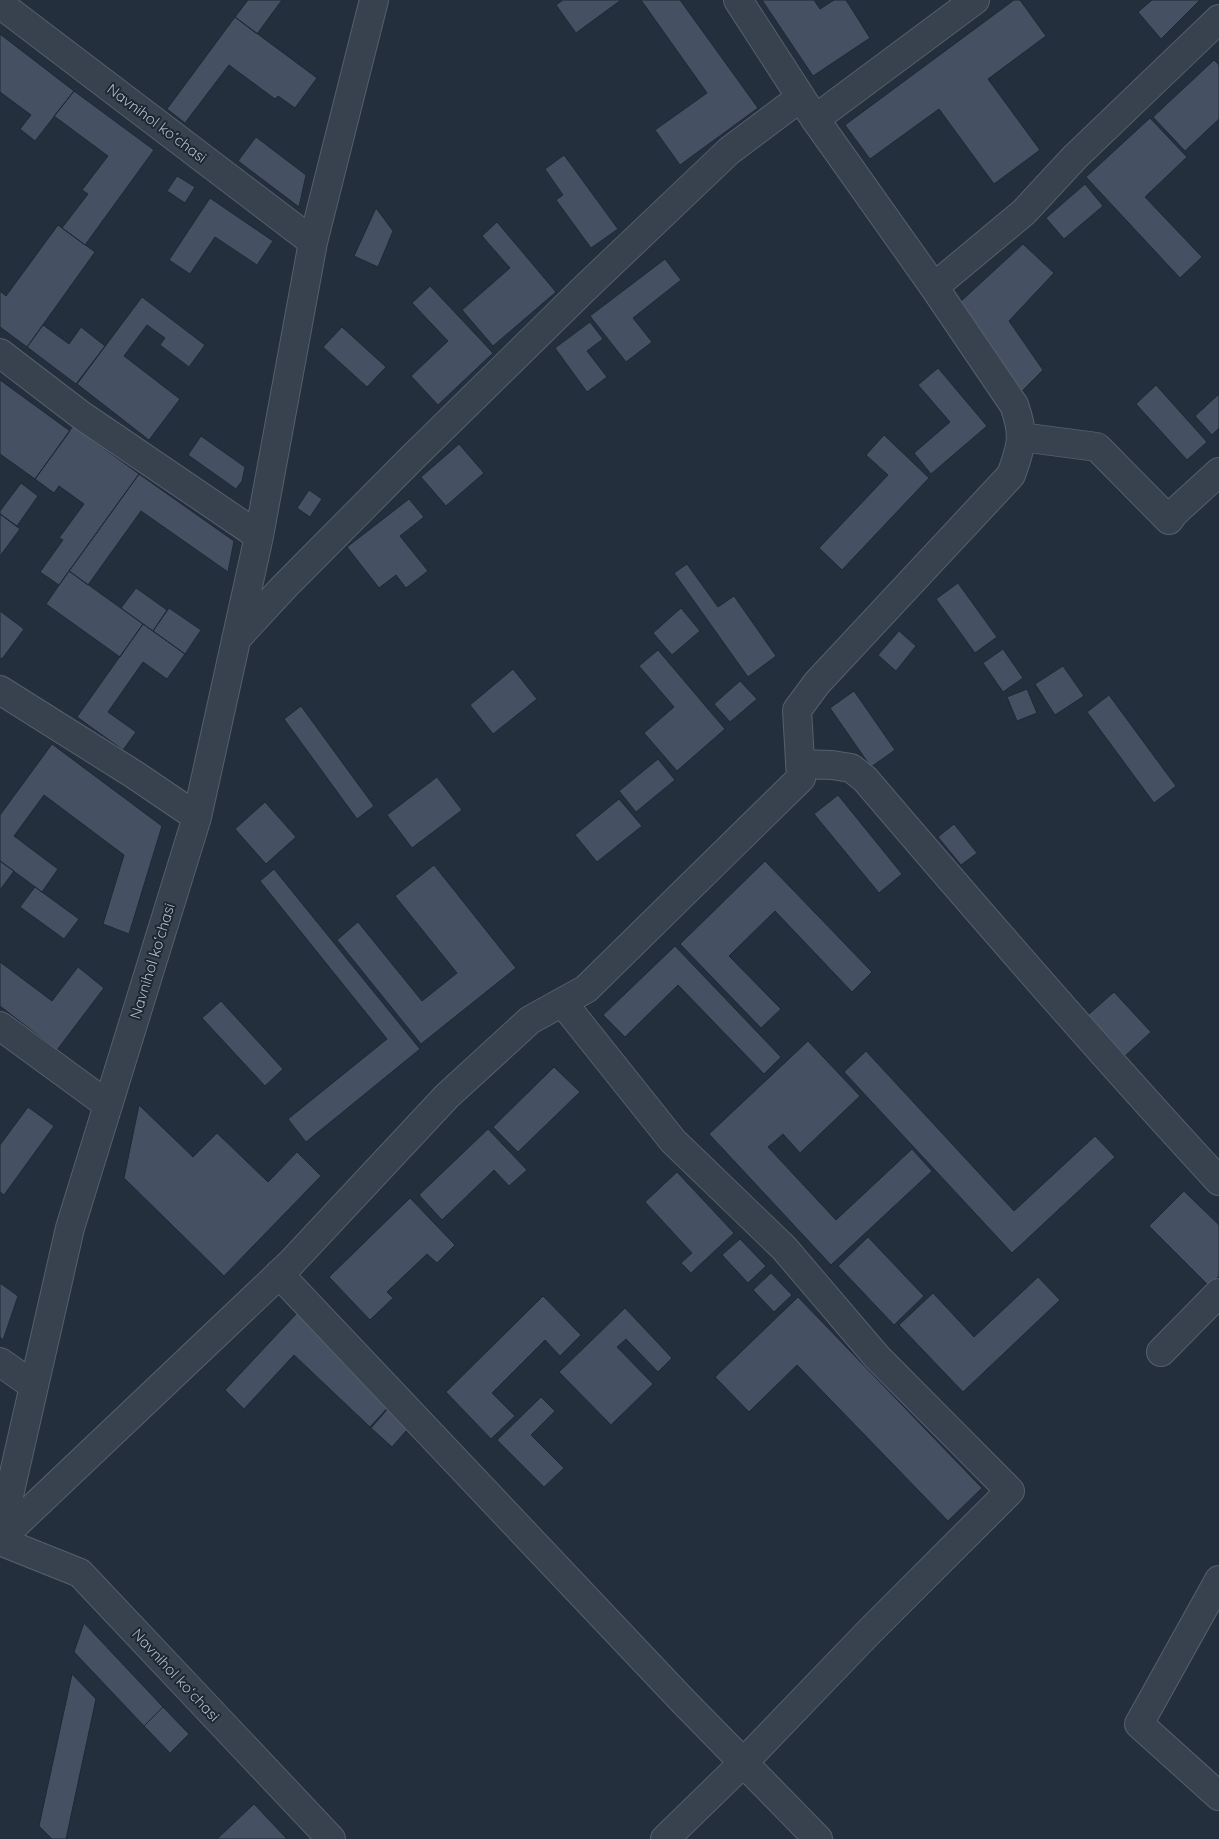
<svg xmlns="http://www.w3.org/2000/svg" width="1219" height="1839" viewBox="0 0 1219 1839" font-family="Quicksand,sans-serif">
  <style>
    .building { fill: #455162; stroke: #1f2835 }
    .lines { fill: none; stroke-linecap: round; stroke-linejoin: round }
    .minor-casing { stroke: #565f6c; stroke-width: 30 }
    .minor { stroke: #38414e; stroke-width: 28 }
    .labels { text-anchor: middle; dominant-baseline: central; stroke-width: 4; stroke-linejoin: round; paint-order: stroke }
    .street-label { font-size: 15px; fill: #b4bcc9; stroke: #1d2633 }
  </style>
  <rect width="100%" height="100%" fill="#242f3e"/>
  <!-- building -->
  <path class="building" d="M 248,0 L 282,0 L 257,34 L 235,17 Z
    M 563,0 L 621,0 L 576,33 L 556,5 Z
    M 641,0 L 680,0 L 758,108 L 680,165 L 655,130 L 707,93 Z
    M 762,0 L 814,0 L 820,9 L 834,0 L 846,0 L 870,38 L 813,76 Z
    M 1014,0 L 1020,0 L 1046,36 L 988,79 L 1040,150 L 994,184 L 939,109 L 870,159 L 845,125 Z
    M 1152,0 L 1200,0 L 1161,39 L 1138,12 Z
    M 235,17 L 317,78 L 295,108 L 278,96 L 275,99 L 229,65 L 185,123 L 167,109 Z
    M 0,34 L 74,91 L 35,141 L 20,129 L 31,115 L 0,92 Z
    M 1214,60 L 1219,65 L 1219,119 L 1185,151 L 1153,117 Z
    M 74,91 L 154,150 L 85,245 L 62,228 L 88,194 L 82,190 L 108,156 L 54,116 Z
    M 1150,118 L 1187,157 L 1145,197 L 1202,257 L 1180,278 L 1086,177 Z
    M 256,137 L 306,175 L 299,207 L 238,161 Z
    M 564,155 L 618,229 L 591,248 L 556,200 L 563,195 L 545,169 Z
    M 177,176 L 195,187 L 185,203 L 167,191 Z
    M 1085,184 L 1103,206 L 1064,239 L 1046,218 Z
    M 210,198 L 273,241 L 257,265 L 215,237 L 190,274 L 169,260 Z
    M 376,208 L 393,231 L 378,267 L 354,256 Z
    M 497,222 L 556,292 L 493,346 L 462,310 L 510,268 L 482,236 Z
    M 58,225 L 95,252 L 27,347 L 0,327 L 0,291 L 6,296 Z
    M 1023,244 L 1054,273 L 1009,321 L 1043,370 L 1021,392 L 959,303 Z
    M 665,259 L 681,280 L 633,318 L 652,342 L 626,362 L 590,316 Z
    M 430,286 L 493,353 L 438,405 L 411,376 L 448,341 L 412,303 Z
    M 142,297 L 205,345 L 189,367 L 160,345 L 165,338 L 147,325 L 124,356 L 180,399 L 149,440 L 77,384 Z
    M 590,322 L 603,339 L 587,351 L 607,377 L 587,392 L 555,348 Z
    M 43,325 L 69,344 L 81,327 L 105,346 L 76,384 L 27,347 Z
    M 342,327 L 386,367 L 367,387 L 323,347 Z
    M 938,368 L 987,426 L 931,474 L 914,453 L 950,422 L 918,385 Z
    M 0,380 L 70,431 L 35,479 L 0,454 Z
    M 1156,385 L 1207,442 L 1187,460 L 1136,404 Z
    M 1219,394 L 1219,428 L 1212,435 L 1195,416 Z
    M 73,426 L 139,474 L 59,585 L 40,572 L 63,540 L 59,538 L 84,504 L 59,486 L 54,493 L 35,479 Z
    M 884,435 L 929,478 L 842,570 L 819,548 L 888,475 L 866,455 Z
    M 201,436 L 245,467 L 242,481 L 236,489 L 188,455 Z
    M 459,444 L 484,473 L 446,506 L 421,477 Z
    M 139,474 L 234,541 L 228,572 L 141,511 L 88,585 L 69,571 Z
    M 21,483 L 38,496 L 17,526 L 0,514 L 0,511 Z
    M 309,490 L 322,499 L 310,517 L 297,508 Z
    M 409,499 L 424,517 L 400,536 L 428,571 L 406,588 L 396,575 L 379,588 L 347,547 Z
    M 0,514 L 20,529 L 0,556 Z
    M 687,564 L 718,607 L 734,596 L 776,656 L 748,677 L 674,573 Z
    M 69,571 L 143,624 L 120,657 L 46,604 Z
    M 958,583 L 997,637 L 975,653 L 936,599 Z
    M 136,588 L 167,610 L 153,631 L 121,608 Z
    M 169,608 L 201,630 L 185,654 L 153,631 Z
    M 681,608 L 700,631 L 672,655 L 653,633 Z
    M 0,611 L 24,629 L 2,659 L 0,658 Z
    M 143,624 L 185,654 L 167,679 L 143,662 L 108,712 L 136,732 L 123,750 L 77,717 Z
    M 899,631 L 916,646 L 896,671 L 878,655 Z
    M 1003,649 L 1023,678 L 1003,692 L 983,663 Z
    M 658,650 L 725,729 L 677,771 L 644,733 L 674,707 L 639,666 Z
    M 1063,666 L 1084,696 L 1055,715 L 1035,684 Z
    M 513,669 L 537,699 L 493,734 L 470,705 Z
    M 740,681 L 757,699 L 730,722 L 714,704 Z
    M 1027,689 L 1037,713 L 1017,721 L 1007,697 Z
    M 854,691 L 895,750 L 871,767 L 830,708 Z
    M 1109,695 L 1176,786 L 1154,803 L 1087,712 Z
    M 301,706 L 374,806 L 357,819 L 284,719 Z
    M 52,744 L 162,826 L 129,934 L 103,924 L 124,855 L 44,795 L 14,836 L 58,869 L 42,892 L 0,861 L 0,815 Z
    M 658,759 L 675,780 L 636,812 L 619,791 Z
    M 437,777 L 462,810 L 412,848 L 387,815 Z
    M 838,795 L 902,874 L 879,893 L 814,814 Z
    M 619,799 L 642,826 L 597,862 L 575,835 Z
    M 265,802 L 296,837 L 266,864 L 235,829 Z
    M 954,824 L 977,853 L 961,865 L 938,837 Z
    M 0,861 L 14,871 L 0,890 Z
    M 765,861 L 872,972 L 852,992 L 775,911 L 729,956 L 781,1009 L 761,1028 L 680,944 Z
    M 434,865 L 516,968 L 421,1044 L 337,940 L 358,922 L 422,1001 L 457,973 L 395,896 Z
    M 274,869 L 420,1049 L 306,1142 L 288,1119 L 387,1039 L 260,881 Z
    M 35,887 L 79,919 L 64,939 L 20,907 Z
    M 675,946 L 781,1057 L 764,1074 L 678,985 L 625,1037 L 603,1015 Z
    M 0,962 L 52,1001 L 78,967 L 104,988 L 57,1050 L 0,1006 Z
    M 1114,992 L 1151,1032 L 1125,1056 L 1088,1015 Z
    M 221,1001 L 283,1069 L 265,1086 L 202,1018 Z
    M 808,1041 L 860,1096 L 800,1153 L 783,1134 L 768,1147 L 836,1220 L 912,1149 L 932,1171 L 831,1265 L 709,1134 Z
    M 866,1051 L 1014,1211 L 1095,1136 L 1115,1157 L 1012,1253 L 844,1072 Z
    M 554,1067 L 580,1092 L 518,1152 L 493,1127 Z
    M 139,1105 L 193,1157 L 217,1133 L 268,1182 L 297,1152 L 321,1176 L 224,1276 L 124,1178 Z
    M 28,1107 L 54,1126 L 4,1195 L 0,1192 L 0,1145 Z
    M 488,1129 L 527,1170 L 509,1186 L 494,1170 L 442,1220 L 419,1195 Z
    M 677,1172 L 734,1233 L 691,1273 L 681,1263 L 692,1253 L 645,1202 Z
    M 1184,1191 L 1219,1225 L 1219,1276 L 1209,1286 L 1149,1226 Z
    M 410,1198 L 455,1245 L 437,1263 L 427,1254 L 387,1292 L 393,1298 L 370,1320 L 329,1277 Z
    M 868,1237 L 924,1296 L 894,1325 L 838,1266 Z
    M 740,1239 L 766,1266 L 748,1283 L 722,1255 Z
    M 771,1273 L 792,1295 L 774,1312 L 753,1290 Z
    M 1038,1277 L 1060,1300 L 963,1392 L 899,1325 L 933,1293 L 974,1337 Z
    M 0,1283 L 18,1296 L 3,1340 L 0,1337 Z
    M 543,1296 L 581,1335 L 560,1356 L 545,1340 L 492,1393 L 515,1416 L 491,1439 L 446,1392 Z
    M 798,1297 L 982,1488 L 948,1521 L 797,1365 L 749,1412 L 715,1377 Z
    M 625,1308 L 672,1358 L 658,1372 L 626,1339 L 617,1347 L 653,1384 L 611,1425 L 559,1372 Z
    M 297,1313 L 392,1403 L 370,1427 L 294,1355 L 244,1409 L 225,1390 Z
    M 541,1397 L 555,1411 L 531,1435 L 564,1468 L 544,1487 L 497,1440 Z
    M 392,1404 L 413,1423 L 392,1447 L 371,1428 Z
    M 84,1623 L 163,1707 L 144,1726 L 74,1652 Z
    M 72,1674 L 96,1699 L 66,1839 L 52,1839 L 39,1826 Z
    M 163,1707 L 189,1734 L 170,1753 L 144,1726 Z
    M 254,1804 L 287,1839 L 217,1839 Z"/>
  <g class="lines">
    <!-- minor casing -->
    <g class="minor-casing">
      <path id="minor" d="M 0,4 L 313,242
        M 815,119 L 975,0
        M 934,287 L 1024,212 L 1075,157 L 1219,19
        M 0,353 L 81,415 L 259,536
        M 1021,437 L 1097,447 L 1169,520 L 1174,513 L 1219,472
        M 236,639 L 284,587 L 411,459 L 585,288 L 729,151 L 801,97
        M 0,690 L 135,775 L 197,817
        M 800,764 L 832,765 L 851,768 L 865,779 C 981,915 1098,1050 1219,1181
        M 563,1003 L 673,1141 L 784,1248 L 877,1357 L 1010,1491 L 867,1634 L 743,1763 L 665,1839
        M 0,1026 L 108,1105
        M 279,1274 L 682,1700 L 818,1839
        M 1161,1352 L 1219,1293
        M 0,1362 L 34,1386
        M 0,1535 L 70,1228 L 197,817 L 259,536 L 313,242 L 374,0
        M 0,1539 L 290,1264 L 447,1096 L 530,1020 L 586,989 L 801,778 L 797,710 L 817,683 L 1011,475 C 1022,445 1025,435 1014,405 L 934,287 L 815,119 L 738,0
        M 0,1541 L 80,1573 L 331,1839
        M 1219,1580 L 1139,1724 L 1219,1796"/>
    </g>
    <!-- minor -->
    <use href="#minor" class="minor"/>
  </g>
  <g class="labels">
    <!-- street labels -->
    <g class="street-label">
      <text transform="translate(157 123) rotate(37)">Navnihol koʻchasi</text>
      <text transform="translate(152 961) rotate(-73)">Navnihol koʻchasi</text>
      <text transform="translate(176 1675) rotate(47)">Navnihol koʻchasi</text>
    </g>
  </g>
</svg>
